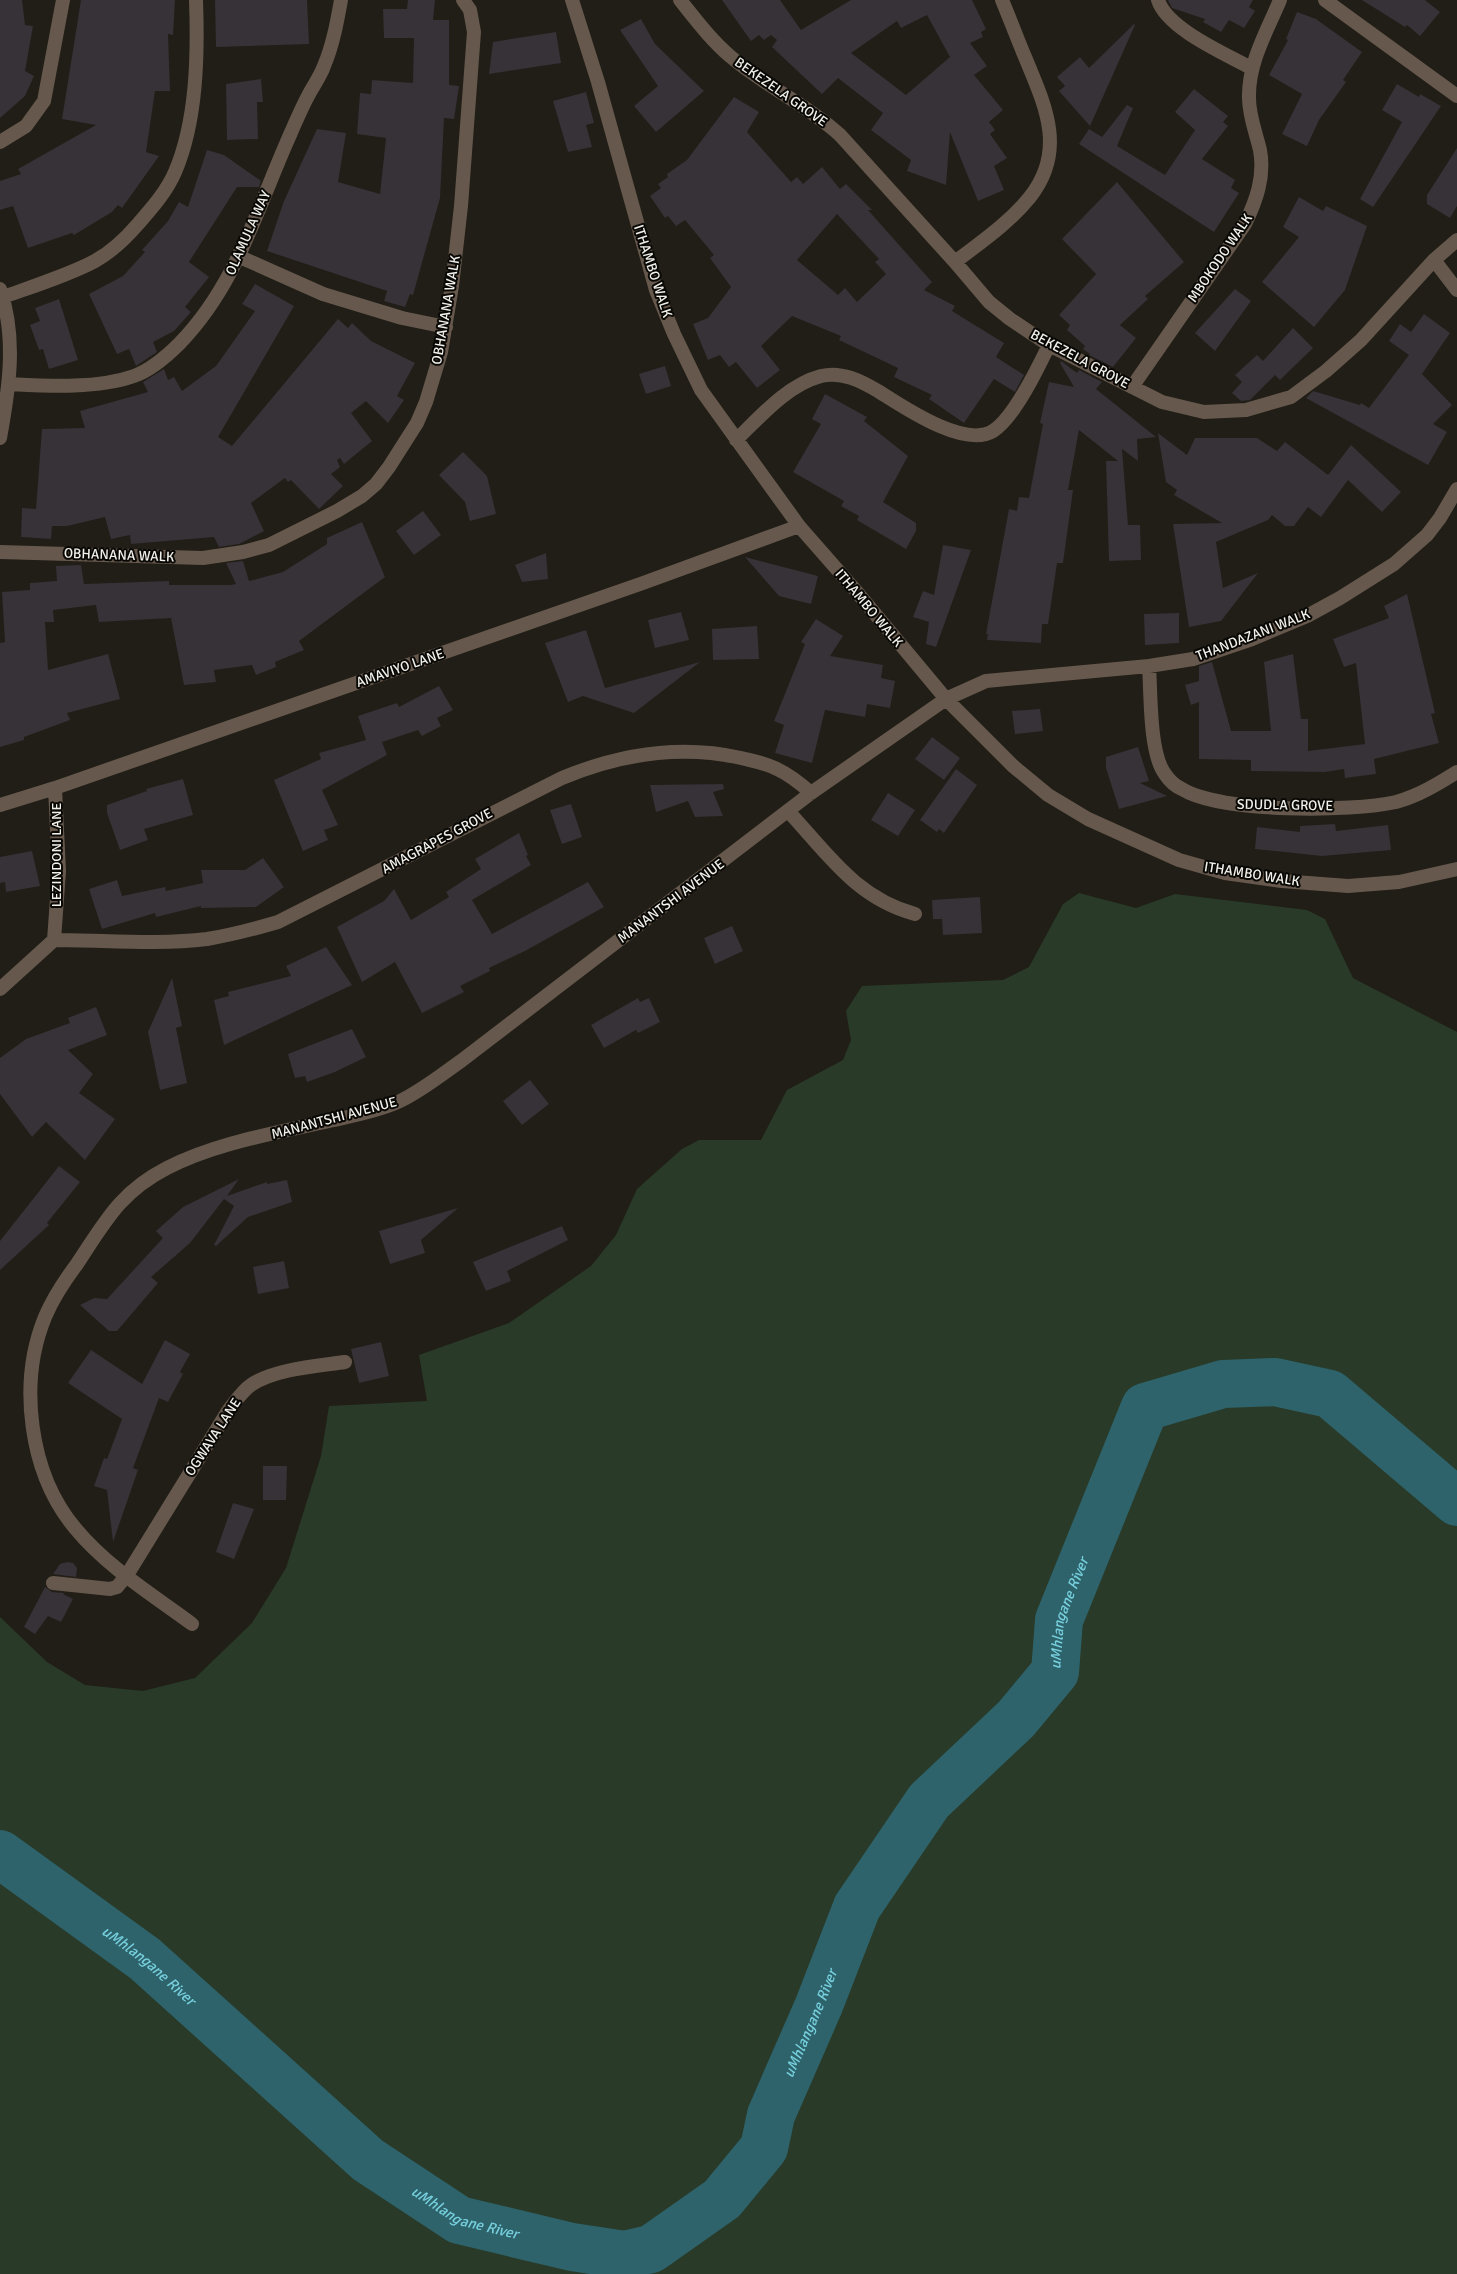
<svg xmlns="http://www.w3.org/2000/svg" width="1457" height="2274" viewBox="0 0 1457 2274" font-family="Signika,sans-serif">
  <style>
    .green { fill: #293a28 }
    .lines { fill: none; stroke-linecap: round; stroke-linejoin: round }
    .river { stroke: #2e636b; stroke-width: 48 }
    .building { fill: #373138; fill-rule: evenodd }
    .service { stroke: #66584c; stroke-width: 14 }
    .minor { stroke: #66584c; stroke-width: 14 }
    .labels { text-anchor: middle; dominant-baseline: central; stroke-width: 4; stroke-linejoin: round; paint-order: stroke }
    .street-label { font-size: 14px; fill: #f1f0ea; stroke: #090805 }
    .water-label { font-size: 15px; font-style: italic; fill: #76cfdd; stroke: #090805 }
  </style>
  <rect width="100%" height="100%" fill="#201e16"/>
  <!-- green -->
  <path class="green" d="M 1079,893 L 1136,908 L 1175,894 L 1307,910 L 1325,919 L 1353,978 L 1457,1032 L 1457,2274 L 0,2274 L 0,1617 L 47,1662 L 85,1685 L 143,1691 L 195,1678 L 252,1623 L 286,1568 L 321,1456 L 329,1406 L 427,1401 L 419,1355 L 509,1323 L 591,1266 L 616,1235 L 637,1189 L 682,1149 L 699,1140 L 761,1140 L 787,1090 L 843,1060 L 851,1040 L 846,1011 L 862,986 L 1003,980 L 1029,967 L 1063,904 Z"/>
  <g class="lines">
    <!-- river -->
    <path class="river" id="s1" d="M 0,1854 L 145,1959 L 368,2160 L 459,2220 L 572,2247 L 625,2255 L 651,2249 L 722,2199 L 764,2148 L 771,2115 L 819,2005 L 857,1907 L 929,1801 L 1016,1719 L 1055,1672 L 1059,1620 L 1145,1407 L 1223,1384 L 1275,1382 L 1330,1394 L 1457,1502"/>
  </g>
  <!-- building -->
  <path class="building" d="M 0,0 L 22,0 L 25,25 L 33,26 L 25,71 L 34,76 L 25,96 L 0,118 Z
    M 81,0 L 175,0 L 173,35 L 168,34 L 170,91 L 155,91 L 146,152 L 159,156 L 122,208 L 118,205 L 112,212 L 74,235 L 72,233 L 28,248 L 13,206 L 0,210 L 0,181 L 21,174 L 18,169 L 96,125 L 62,119 Z
    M 215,0 L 307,0 L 309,44 L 216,47 Z
    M 408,0 L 435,0 L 433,20 L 449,20 L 449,85 L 459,86 L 454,119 L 444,118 L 440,198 L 413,295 L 410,294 L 405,307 L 384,301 L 387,291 L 267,251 L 284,201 L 317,129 L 346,133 L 338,182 L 380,194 L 386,138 L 357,134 L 360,93 L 371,94 L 372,80 L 413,83 L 414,38 L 384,38 L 383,9 L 407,9 Z
    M 722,0 L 780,0 L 801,30 L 851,0 L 972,0 L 986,29 L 981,32 L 983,37 L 970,43 L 987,66 L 974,75 L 1003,110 L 989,122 L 995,130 L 990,134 L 1007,158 L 994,166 L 1004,190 L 978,201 L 950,132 L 946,185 L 907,171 L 911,160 L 871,130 L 883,113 L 838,78 L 822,94 L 772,47 L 777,40 L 771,35 L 764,40 L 759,35 L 751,41 ZM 927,15 L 950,57 L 906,95 L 851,53 L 897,21 L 901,28 Z
    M 1168,0 L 1253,0 L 1249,7 L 1255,11 L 1244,28 L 1229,20 L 1221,32 L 1203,22 L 1205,19 L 1172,8 Z
    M 1362,0 L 1425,0 L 1440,12 L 1420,36 L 1407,25 L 1405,27 Z
    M 1297,12 L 1316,19 L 1362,52 L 1343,80 L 1346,82 L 1319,120 L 1307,146 L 1282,134 L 1302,94 L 1269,75 L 1288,40 L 1286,39 Z
    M 641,19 L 655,44 L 704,91 L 656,132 L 634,106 L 658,86 L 620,30 Z
    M 1134,24 L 1135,25 L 1090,126 L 1059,91 L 1065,86 L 1057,77 L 1080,57 L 1089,68 Z
    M 556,32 L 561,63 L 489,74 L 493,42 Z
    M 261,79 L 263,102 L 257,102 L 258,139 L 227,140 L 226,84 Z
    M 1397,84 L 1419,97 L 1420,94 L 1441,106 L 1373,207 L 1360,199 L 1402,122 L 1382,110 Z
    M 1194,89 L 1228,116 L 1223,122 L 1228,126 L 1202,159 L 1235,180 L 1231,188 L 1239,193 L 1214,232 L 1079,144 L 1089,129 L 1102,137 L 1127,105 L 1133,108 L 1117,146 L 1165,175 L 1195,130 L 1175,112 Z
    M 586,92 L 594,123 L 586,125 L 592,147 L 568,152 L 553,101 Z
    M 734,97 L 759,112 L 747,132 L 791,182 L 797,177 L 803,184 L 822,167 L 840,189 L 846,184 L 872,210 L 868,210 L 932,282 L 924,290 L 955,306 L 952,311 L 1004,343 L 996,357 L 1024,375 L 1015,392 L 994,379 L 964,423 L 929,399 L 932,395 L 894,377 L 898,368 L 839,340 L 841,336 L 792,316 L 761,346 L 780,370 L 757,388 L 736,362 L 729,367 L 720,355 L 708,360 L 693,324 L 708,318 L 731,287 L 710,258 L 714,255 L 685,220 L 676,226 L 668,216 L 665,218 L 650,196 L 661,188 L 658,184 L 668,177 L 667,174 L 687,160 ZM 837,214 L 879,259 L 875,262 L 886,274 L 857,302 L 845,288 L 838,295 L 797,260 Z
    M 1457,148 L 1457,206 L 1450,218 L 1427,204 L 1427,195 Z
    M 207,150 L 224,155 L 261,181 L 259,187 L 237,187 L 189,262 L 209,277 L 185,307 L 191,312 L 174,331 L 153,342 L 157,352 L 136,366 L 129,349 L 117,354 L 89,294 L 123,276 L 145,252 L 142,250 L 168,221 L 179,202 L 188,207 Z
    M 1117,182 L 1184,262 L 1145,296 L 1148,299 L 1120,325 L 1136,338 L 1113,367 L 1089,355 L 1090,354 L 1083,349 L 1085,346 L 1067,330 L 1070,325 L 1059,315 L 1096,274 L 1062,239 Z
    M 1299,197 L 1323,211 L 1326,206 L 1367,226 L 1345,290 L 1314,327 L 1262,282 L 1299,237 L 1283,227 Z
    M 255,284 L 294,306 L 218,437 L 232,446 L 338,319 L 348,328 L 352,323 L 371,341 L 415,363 L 397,396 L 404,400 L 388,423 L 366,401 L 351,413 L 372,441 L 344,464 L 340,458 L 337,460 L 340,467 L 331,474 L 343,486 L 319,509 L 291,480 L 288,482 L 285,478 L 251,503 L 264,531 L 239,544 L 219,547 L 214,537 L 131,544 L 130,535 L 111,539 L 105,517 L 67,526 L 52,526 L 51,539 L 21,537 L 22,508 L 36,509 L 42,429 L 85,428 L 80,411 L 148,392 L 143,382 L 164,369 L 168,380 L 174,377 L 182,391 L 216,366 L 255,311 L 242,304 Z
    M 1235,289 L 1251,301 L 1215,351 L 1195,333 Z
    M 59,299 L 78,360 L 49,369 L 43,349 L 39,350 L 30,325 L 40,321 L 35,308 Z
    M 1424,314 L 1450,333 L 1422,374 L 1452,405 L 1433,424 L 1447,432 L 1428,465 L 1306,398 L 1313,391 L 1360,405 L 1361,403 L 1369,408 L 1409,355 L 1389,341 L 1400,324 L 1411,332 Z
    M 1293,328 L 1313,348 L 1280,380 L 1275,375 L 1250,400 L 1241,401 L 1232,393 L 1242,382 L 1235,375 L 1257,355 L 1263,361 Z
    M 1061,361 L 1077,373 L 1079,370 L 1102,382 L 1096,389 L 1156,437 L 1137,439 L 1138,461 L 1122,449 L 1128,525 L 1140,525 L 1141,560 L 1109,561 L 1106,461 L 1118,461 L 1079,430 L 1068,490 L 1073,490 L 1063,563 L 1057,563 L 1048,624 L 1042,624 L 1041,643 L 987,640 L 988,634 L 986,634 L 1009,509 L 1017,511 L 1019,497 L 1029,498 L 1043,424 L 1040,423 L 1049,382 L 1074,387 L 1060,363 Z
    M 665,366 L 671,386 L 646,394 L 639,374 Z
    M 825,394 L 867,417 L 864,421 L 908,456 L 883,502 L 916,523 L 916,531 L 906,549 L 857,520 L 859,516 L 841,506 L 844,501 L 793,472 L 821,424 L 812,419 Z
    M 1158,433 L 1187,455 L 1195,438 L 1257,438 L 1277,451 L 1285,442 L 1328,475 L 1351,445 L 1401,492 L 1382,512 L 1348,480 L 1321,517 L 1308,507 L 1294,526 L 1285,526 L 1272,515 L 1268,520 L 1216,542 L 1223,588 L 1258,573 L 1221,621 L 1189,627 L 1173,524 L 1222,523 L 1174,495 L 1177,490 L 1166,482 Z
    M 463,452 L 487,476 L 496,514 L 470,521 L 465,502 L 439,475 Z
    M 423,511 L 441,535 L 414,555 L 396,531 Z
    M 362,522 L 385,577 L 299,641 L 304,650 L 275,662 L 276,667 L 256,675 L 252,665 L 214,670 L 216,682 L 184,685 L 171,618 L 99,622 L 96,605 L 53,610 L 54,622 L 45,622 L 48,670 L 108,654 L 120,699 L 67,713 L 70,720 L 24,737 L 24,740 L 0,747 L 0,643 L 5,642 L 2,592 L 30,590 L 30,583 L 57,581 L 56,566 L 81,565 L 84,584 L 169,581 L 169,585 L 230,585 L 236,584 L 226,563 L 243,561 L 249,581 L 283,572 L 327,544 L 327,538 Z
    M 943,545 L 971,550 L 936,647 L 926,644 L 929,622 L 913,617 L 923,591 L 934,595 Z
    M 546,553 L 548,579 L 522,582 L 515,565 Z
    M 745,557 L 818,576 L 811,604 L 779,596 Z
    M 1407,594 L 1435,713 L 1431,714 L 1439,743 L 1374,759 L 1376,774 L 1345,778 L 1344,769 L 1325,772 L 1251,771 L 1251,760 L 1199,759 L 1199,702 L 1191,705 L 1185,685 L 1199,681 L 1199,666 L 1212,662 L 1231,731 L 1271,731 L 1264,662 L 1293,654 L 1301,719 L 1308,719 L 1308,751 L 1365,744 L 1356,663 L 1344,667 L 1333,639 L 1389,618 L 1384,606 Z
    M 681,612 L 689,640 L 655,648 L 648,620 Z
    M 1179,613 L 1179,643 L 1145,645 L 1144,614 Z
    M 816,619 L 843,636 L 830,656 L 883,665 L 881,678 L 895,681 L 890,708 L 867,704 L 865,717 L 825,710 L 812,763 L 775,753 L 784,725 L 774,721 L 805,644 L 801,642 Z
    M 757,626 L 759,659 L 713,660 L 712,629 Z
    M 586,630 L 605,688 L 700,662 L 634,713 L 583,696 L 568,702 L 545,643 Z
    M 439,686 L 453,710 L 437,718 L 441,726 L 422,736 L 418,730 L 382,742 L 387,755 L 322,790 L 338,825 L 324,830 L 328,840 L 303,851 L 274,780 L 321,759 L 319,753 L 366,740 L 358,716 L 397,703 L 399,707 Z
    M 1040,709 L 1043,731 L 1015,734 L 1012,711 Z
    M 932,737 L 960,758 L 944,780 L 915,759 Z
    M 1138,747 L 1149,781 L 1140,783 L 1167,796 L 1119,809 L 1106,768 L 1106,757 Z
    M 956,769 L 977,785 L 944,833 L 939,829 L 937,832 L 920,820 Z
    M 183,779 L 193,815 L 144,829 L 148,840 L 120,850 L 107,813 L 107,805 L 147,791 L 146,789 Z
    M 723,784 L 724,789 L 713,792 L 723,816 L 695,817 L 688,801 L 656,812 L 650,785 Z
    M 888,793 L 915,810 L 898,836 L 871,820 Z
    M 571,804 L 582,837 L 562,844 L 550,810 Z
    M 1335,824 L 1336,831 L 1388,825 L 1391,850 L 1322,856 L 1255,849 L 1257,827 L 1300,832 L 1300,826 Z
    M 519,833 L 528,855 L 526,856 L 531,865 L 472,900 L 492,934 L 588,882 L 604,907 L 525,951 L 489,968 L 490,971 L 460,986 L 464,992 L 422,1013 L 395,962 L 362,982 L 337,927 L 384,901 L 394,889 L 411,920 L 449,897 L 446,892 L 481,869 L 475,859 Z
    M 32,851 L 40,886 L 6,892 L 5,882 L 0,883 L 0,857 Z
    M 263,858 L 284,887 L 256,907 L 201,908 L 201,906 L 156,917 L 155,913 L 102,929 L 89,889 L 117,880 L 122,896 L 165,887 L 166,891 L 203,883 L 201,870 L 245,870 Z
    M 980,897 L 982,933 L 943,935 L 942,919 L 933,919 L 932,900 Z
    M 732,926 L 743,951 L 715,964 L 704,938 Z
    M 326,947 L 352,985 L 224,1045 L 214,1000 L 229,996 L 228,992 L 291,976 L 286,966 Z
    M 172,978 L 182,1026 L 176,1028 L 187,1083 L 160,1090 L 148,1032 Z
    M 638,998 L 640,1002 L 649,998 L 660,1022 L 638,1033 L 636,1030 L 604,1048 L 591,1025 Z
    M 96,1007 L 107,1035 L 68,1050 L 93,1074 L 79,1093 L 115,1119 L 85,1160 L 46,1122 L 32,1137 L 0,1094 L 0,1058 L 26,1039 L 70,1023 L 68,1018 Z
    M 352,1029 L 366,1057 L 335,1072 L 307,1082 L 305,1076 L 295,1078 L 288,1054 Z
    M 530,1080 L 549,1104 L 522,1125 L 503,1101 Z
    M 59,1166 L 80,1182 L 47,1223 L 49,1225 L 0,1270 L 0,1241 Z
    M 239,1179 L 227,1196 L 267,1182 L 267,1184 L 287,1180 L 292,1202 L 248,1217 L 216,1246 L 214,1245 L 234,1206 L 224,1199 L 190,1243 L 151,1277 L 158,1283 L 117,1331 L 109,1331 L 80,1305 L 94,1298 L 107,1299 L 163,1238 L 156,1231 L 183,1207 Z
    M 458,1208 L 421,1240 L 425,1253 L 390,1264 L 379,1231 Z
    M 562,1226 L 568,1240 L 507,1271 L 511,1281 L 486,1291 L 473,1262 Z
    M 284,1261 L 289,1288 L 258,1294 L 253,1267 Z
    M 165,1340 L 190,1354 L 180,1372 L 183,1374 L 168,1402 L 159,1398 L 133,1468 L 138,1470 L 113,1542 L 107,1490 L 94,1486 L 104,1458 L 107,1459 L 122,1419 L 68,1383 L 91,1350 L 142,1384 Z
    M 381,1342 L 389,1376 L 359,1383 L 351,1349 Z
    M 263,1466 L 287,1466 L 286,1500 L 263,1500 Z
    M 233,1503 L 254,1509 L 234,1559 L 216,1552 Z
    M 67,1562 L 73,1563 L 77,1568 L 76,1577 L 53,1574 L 60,1564 Z
    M 45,1587 L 52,1592 L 64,1593 L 63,1594 L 73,1599 L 61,1622 L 48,1616 L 35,1634 L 24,1627 Z"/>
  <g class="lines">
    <!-- service -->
    <path class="service" d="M 788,811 C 828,854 856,898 915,914
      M 53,1583 L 110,1589 L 117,1587 L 127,1575"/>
    <!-- minor -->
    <path class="minor" d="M 572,0 L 598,82 L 656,290 L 674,334 L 701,390 L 799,526 L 856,591 L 946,699 L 1013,766 L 1048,795 L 1088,819 L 1179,860 L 1225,873 L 1282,881 L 1348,886 L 1399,882 L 1457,869
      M 680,0 C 696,20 711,40 731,57 C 765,86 806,104 840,135 L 955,262 L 989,302 L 1010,319 L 1049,345 L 1162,402 L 1204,412 L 1246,410 L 1291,397 L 1326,371 L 1361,340 L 1434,260 L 1457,240
      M 1158,0 C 1167,29 1226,54 1251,68
      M 1325,0 L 1457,96
      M 0,142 L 26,126 L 44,101 L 63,0
      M 240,257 L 323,294 L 402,318 L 446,327
      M 1434,260 L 1457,290
      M 955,262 C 981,242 1009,223 1030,197 C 1067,150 1045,105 1025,57 C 1017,38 1010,19 1002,0
      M 3,297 C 31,287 69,275 95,261 C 111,252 126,238 138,224 C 152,208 167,191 175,172 C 197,121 198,54 196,0
      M 10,384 C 48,386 97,389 134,376 C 151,370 167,356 180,343 C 235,286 255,215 286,144 C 293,128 300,111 308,96 C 313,86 320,77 324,66 C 333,45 337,22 341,0
      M 1132,387 L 1245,224 C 1256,201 1265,177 1260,150 C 1256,133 1249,116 1249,98 C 1248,63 1267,31 1280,0
      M 0,438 C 9,389 17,338 0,289
      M 736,440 C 760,417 787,385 821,376 C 842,371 861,381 878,391 C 902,406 964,449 993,431 C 1014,418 1038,368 1049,345
      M 0,552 L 203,558 L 243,552 L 269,545 L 337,511 L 362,496 L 376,484 L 389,467 L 417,423 L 426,402 L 441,352 L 452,286 L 461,206 L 474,32 L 470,10 L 463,0
      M 1149,666 C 1151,692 1149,753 1165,774 C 1169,780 1175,786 1182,789 C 1221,813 1351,812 1396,802 C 1418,796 1438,784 1457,772
      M 0,805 L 55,788 L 643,583 L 799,526
      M 54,940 C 105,940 157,945 207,939 C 231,935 254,929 278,922 L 562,778 C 620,754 679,744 741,758 C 753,761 766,763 777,769 C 790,775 801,784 811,793
      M 0,989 L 54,940 L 59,871 L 55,788
      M 127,1575 L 228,1411 C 235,1402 242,1391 251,1385 C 274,1369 318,1366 345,1362
      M 192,1624 C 153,1595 107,1567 75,1528 C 29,1473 18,1383 45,1317 C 53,1298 65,1280 77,1264 C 105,1222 120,1192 167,1168 C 215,1143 276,1133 329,1121 C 351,1116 376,1112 398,1102 C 420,1092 441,1075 461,1061 L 811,793 L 946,699 L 986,681 L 1149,666 L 1193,659 L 1252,639 L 1307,616 L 1340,598 L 1394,564 L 1427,535 L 1440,518 L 1457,489"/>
  </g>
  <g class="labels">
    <!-- street labels -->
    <g class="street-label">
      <text transform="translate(781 92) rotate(35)">BEKEZELA GROVE</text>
      <text transform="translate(248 233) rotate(-66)">OLAMULA WAY</text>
      <text transform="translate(1220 258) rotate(-56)">MBOKODO WALK</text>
      <text transform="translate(653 271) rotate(72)">ITHAMBO WALK</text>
      <text transform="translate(446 310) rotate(-80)">OBHANANA WALK</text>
      <text transform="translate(1080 359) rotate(28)">BEKEZELA GROVE</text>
      <text transform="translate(119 555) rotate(2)">OBHANANA WALK</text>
      <text transform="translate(869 608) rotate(50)">ITHAMBO WALK</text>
      <text transform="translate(1253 635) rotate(-21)">THANDAZANI WALK</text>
      <text transform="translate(400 668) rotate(-19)">AMAVIYO LANE</text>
      <text transform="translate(1285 805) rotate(1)">SDUDLA GROVE</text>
      <text transform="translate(437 841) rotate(-28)">AMAGRAPES GROVE</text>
      <text transform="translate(56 855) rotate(-90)">LEZINDONI LANE</text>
      <text transform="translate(1252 874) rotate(9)">ITHAMBO WALK</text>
      <text transform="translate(671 901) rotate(-37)">MANANTSHI AVENUE</text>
      <text transform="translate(334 1118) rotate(-15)">MANANTSHI AVENUE</text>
      <text transform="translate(213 1437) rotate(-57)">OGWAVA LANE</text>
    </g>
    <!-- water labels -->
    <g class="water-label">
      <text stroke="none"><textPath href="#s1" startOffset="1566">uMhlangane River</textPath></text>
      <text stroke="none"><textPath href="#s1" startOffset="186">uMhlangane River</textPath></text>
      <text stroke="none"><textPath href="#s1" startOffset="1071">uMhlangane River</textPath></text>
      <text stroke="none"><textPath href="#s1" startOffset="591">uMhlangane River</textPath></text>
    </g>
  </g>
</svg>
